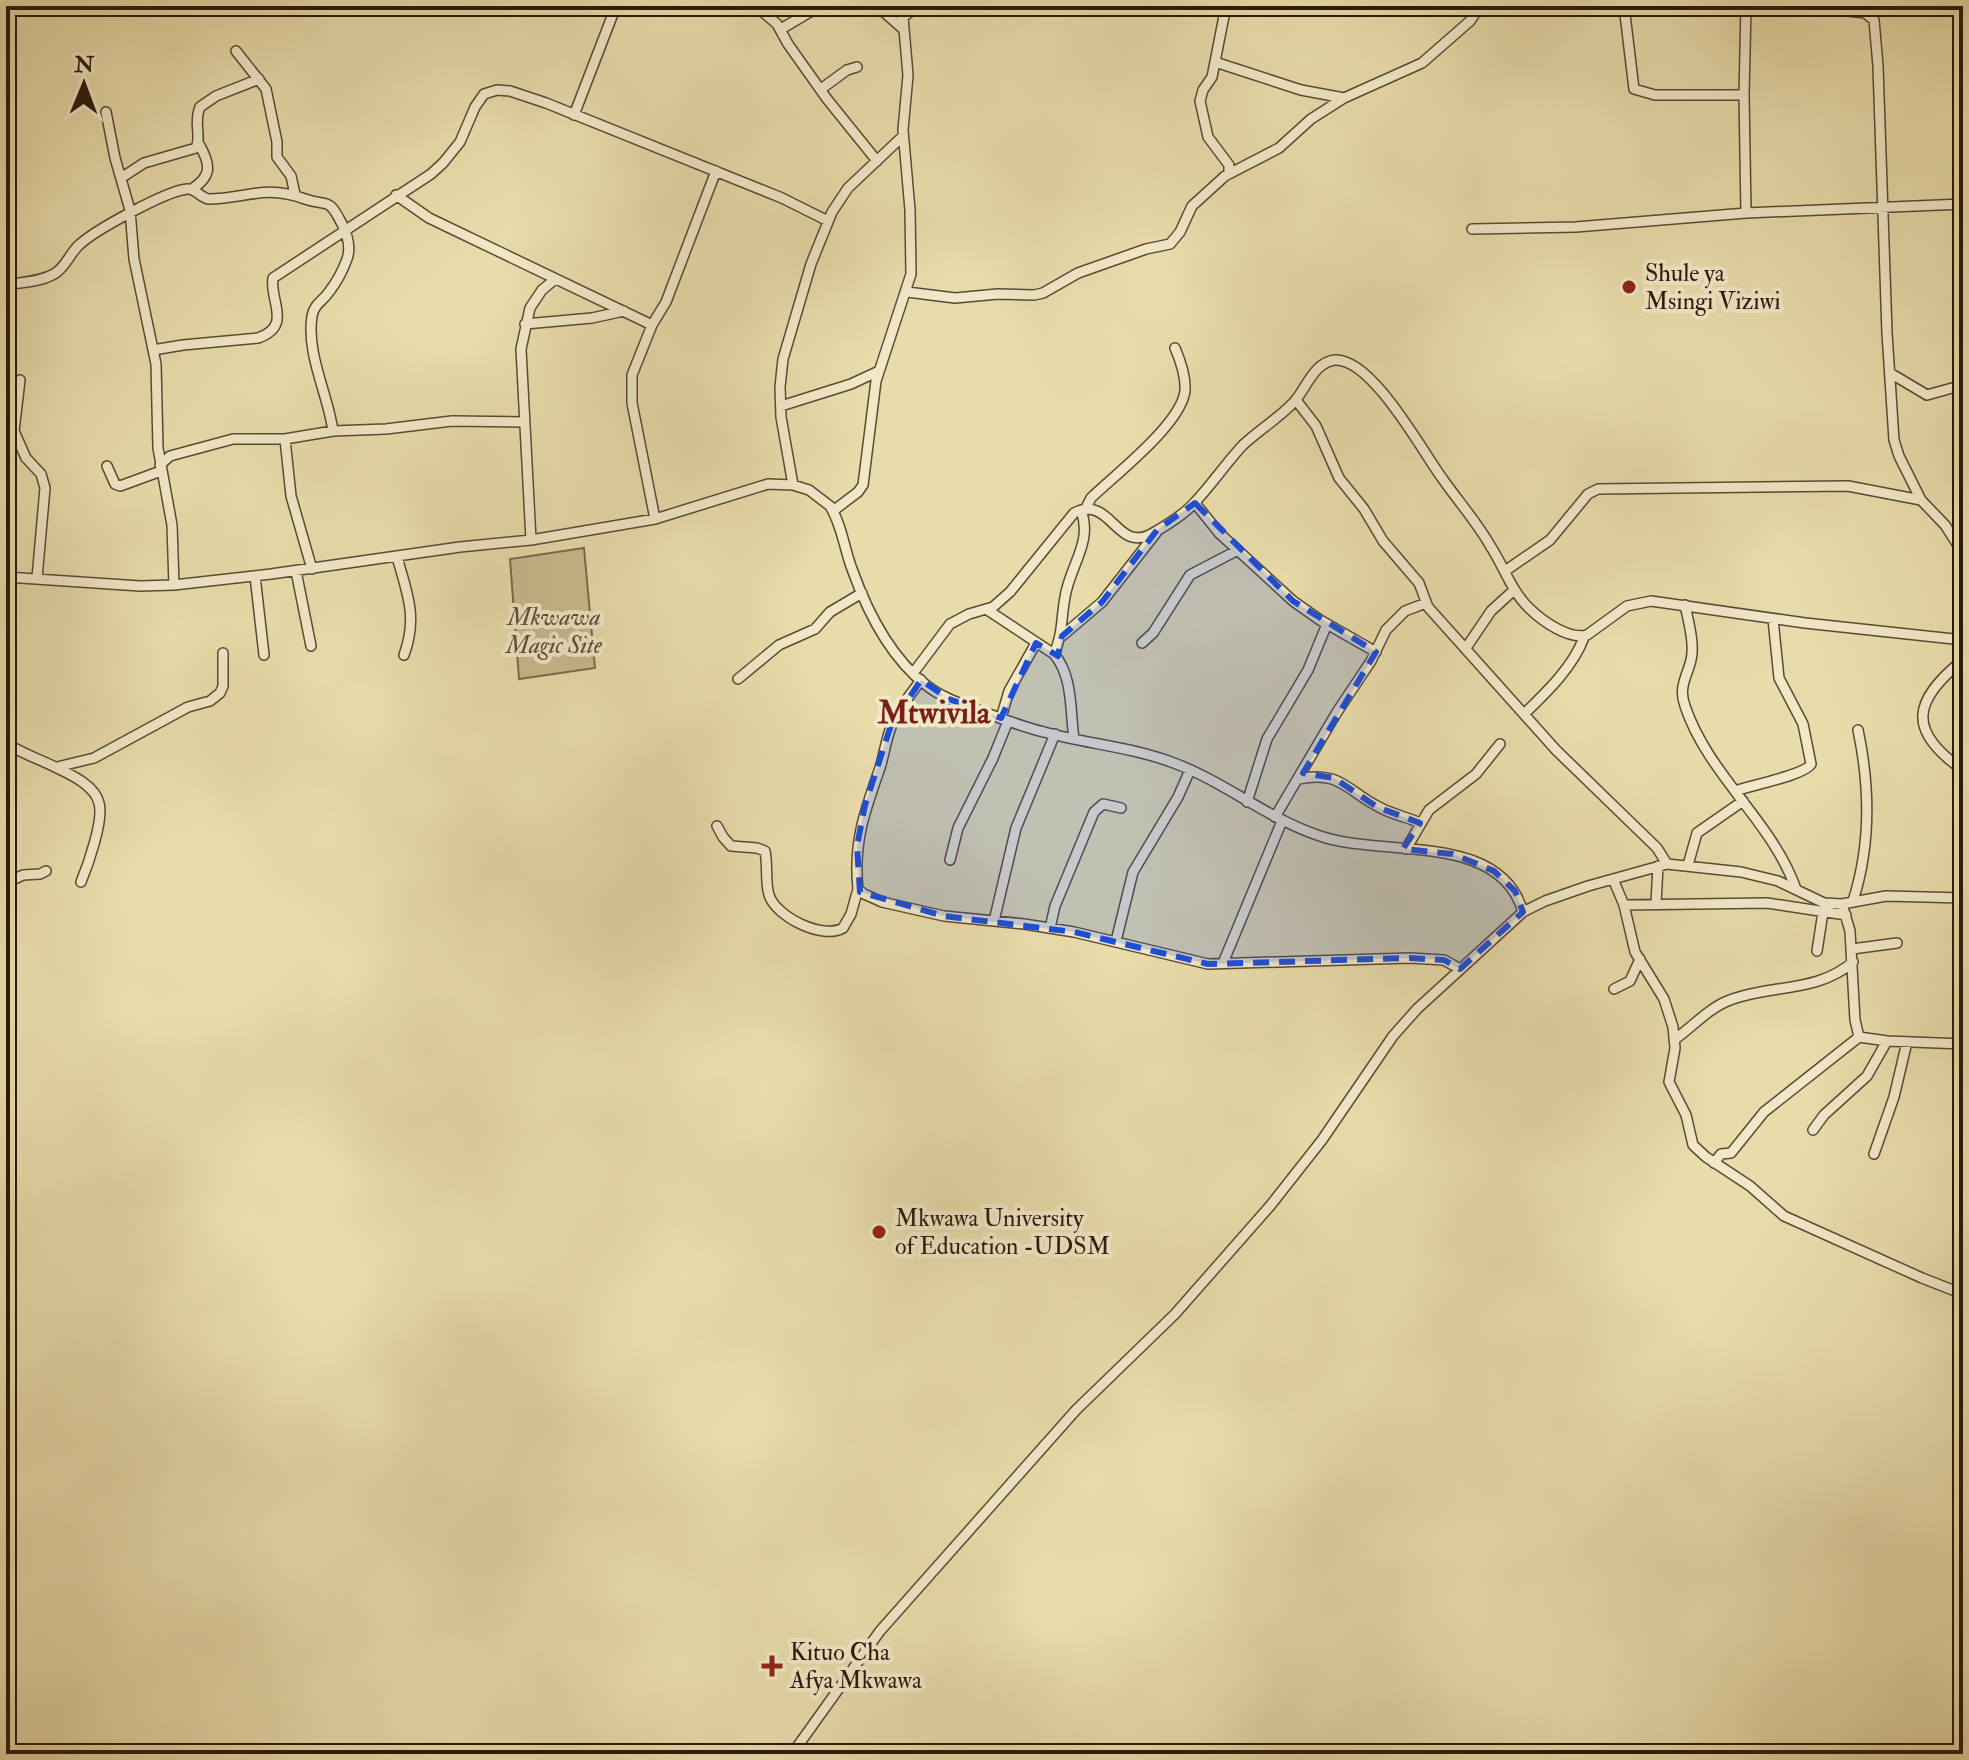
<svg xmlns="http://www.w3.org/2000/svg" width="1969" height="1760" viewBox="0 0 1969 1760" font-family="'IM FELL Double Pica',serif">
  <style>
    .green { fill: #c9bb90; stroke: #7a6a4e; stroke-width: 2 }
    .lines { fill: none; stroke-linecap: round; stroke-linejoin: round }
    .minor-casing { stroke: #5a4a33; stroke-width: 12 }
    .minor { stroke: #f1e8c8; stroke-width: 9 }
    .marked { fill: #1d4ed8; fill-opacity: 0.2; stroke: #1d4ed8; stroke-width: 6; stroke-dasharray: 16 10; stroke-linejoin: round }
    .poi-dot { fill: #8f2418; stroke: #f1e8c8; stroke-width: 3 }
    .labels { text-anchor: middle; dominant-baseline: central; stroke-width: 8; stroke-linejoin: round; paint-order: stroke }
    .poi-label { font-size: 24px; fill: #2a190b; stroke: #f1e8c8; text-anchor: start }
    .park-label { font-size: 24px; font-style: italic; fill: #5a4a33; stroke: #f1e8c8 }
    .district-label { font-size: 32px; font-weight: bold; fill: #7a1f14; stroke: #f1e8c8 }
  </style>
  <rect width="100%" height="100%" fill="#e9dcab"/>
  <filter id="stains"><feTurbulence type="fractalNoise" baseFrequency=".0025" numOctaves="4"/><feColorMatrix values="0 0 0 0 .2 0 0 0 0 .09 0 0 0 0 .02 0 0 0 .5 -.17"/></filter>
  <radialGradient id="worn" r=".72"><stop offset=".6" stop-color="#630" stop-opacity="0"/><stop offset="1" stop-color="#630" stop-opacity=".3"/></radialGradient>
  <!-- green -->
  <path class="green" d="M 584,548 L 595,668 L 519,679 L 510,559 Z"/>
  <g class="lines">
    <!-- minor casing -->
    <g class="minor-casing">
      <path id="minor" d="M 756,6 L 777,24 L 788,44 L 827,99 L 877,161
        M 877,6 L 903,29
        M 1226,6 L 1212,77 L 1203,90 L 1200,101 L 1208,137 L 1229,165 L 1229,174
        M 1624,6 L 1634,89 L 1655,95 L 1744,95
        M 1746,6 L 1744,95 L 1746,213
        M 1746,7 L 1848,11 L 1865,13 L 1874,20 L 1878,66 L 1887,333 L 1894,440 L 1899,456 L 1921,500 L 1945,525 L 1963,553
        M 902,18 L 918,6
        M 781,29 L 820,6
        M 236,51 L 266,89 L 277,142 L 277,157 L 291,176 L 295,194
        M 1215,62 L 1301,90 L 1344,98
        M 821,89 L 847,70 L 857,67
        M 106,112 L 115,158 L 130,210 L 134,259 L 156,364 L 158,448 L 172,525 L 174,585
        M 574,115 L 616,6
        M 121,178 L 144,163 L 196,148 C 202,136 193,124 200,107 L 216,96 L 259,79
        M 192,189 C 212,176 211,165 199,144
        M 396,195 L 429,218 L 652,325
        M 1472,229 L 1576,227 L 1746,213 L 1963,204
        M 6,285 C 22,282 40,282 54,274 C 65,268 69,255 78,246 C 93,231 166,191 187,189 C 195,188 200,197 208,199 C 246,199 263,184 305,199 C 328,207 328,196 342,224 C 347,234 351,248 347,259 C 343,270 336,283 329,292 C 323,301 314,304 312,316 C 306,354 328,394 333,431
        M 907,292 L 955,298 L 998,294 L 1034,295 L 1043,293 L 1078,273 L 1146,249 L 1170,244 L 1180,232 L 1192,206 L 1225,176 L 1279,148 L 1311,119 L 1344,98 L 1422,63 L 1470,21 L 1480,6
        M 525,324 L 592,318 L 624,311
        M 153,350 L 183,345 L 258,338 C 293,326 269,300 273,278 L 431,174 L 443,163 L 460,142 L 475,107 L 484,94 L 497,90 L 510,91 L 546,103 L 782,198 L 828,221
        M 1890,373 L 1927,395 L 1963,385
        M 20,380 L 14,431 L 26,458 L 41,474 L 45,488 L 37,578
        M 1296,400 L 1316,426 L 1339,478 L 1364,509 L 1383,541 L 1419,583 L 1428,607 L 1556,750 L 1657,848 L 1667,864
        M 781,406 L 851,384 L 879,371
        M 285,439 L 291,496 L 312,569
        M 160,465 L 170,456 L 233,439 L 285,439 L 333,431 L 386,429 L 452,421 L 524,422
        M 107,466 L 115,484 L 120,486 L 161,471
        M 793,485 L 781,417 L 780,387 L 783,359 L 811,264 L 832,212 L 848,188 L 903,136
        M 1195,503 L 1219,533 L 1293,601 L 1320,620 L 1376,652
        M 1086,508 L 1091,498 C 1116,474 1181,424 1185,391 C 1186,376 1181,362 1175,348
        M 833,511 L 858,492 L 863,485 L 876,381 L 911,274 L 910,210 L 903,130 L 908,75 L 902,6
        M 655,519 L 632,403 L 632,375 L 652,325 L 666,302 L 716,171
        M 531,540 L 521,349 L 530,308 L 542,290 L 554,280
        M 397,557 C 407,593 418,617 404,655
        M 296,571 L 311,646
        M 1505,571 L 1550,540 L 1588,494 L 1598,489 L 1848,486 L 1921,500
        M 255,576 L 264,655
        M 6,577 L 140,586 L 174,585 L 271,574 L 460,547 L 531,540 L 655,519 L 768,484 L 793,485 L 809,490 L 830,506 C 842,525 844,548 852,569 C 867,611 890,657 926,685 C 942,698 962,704 981,711 C 1002,719 1023,727 1044,732 C 1087,744 1132,747 1174,763 C 1225,782 1268,819 1320,836 C 1383,858 1500,831 1523,912
        M 1685,605 C 1688,620 1695,644 1691,660 C 1687,677 1678,687 1685,706 C 1708,775 1772,821 1796,889
        M 986,609 L 1054,654 C 1073,676 1070,710 1074,739
        M 1062,636 L 1102,602 L 1156,533
        M 1142,643 L 1153,633 L 1190,575 L 1238,550
        M 1466,648 L 1491,611 L 1514,590
        M 1054,654 C 1063,634 1061,618 1065,597 C 1070,565 1093,543 1081,510
        M 1963,660 C 1912,701 1907,731 1963,770
        M 914,672 L 950,624 L 969,614 L 993,607 L 1010,592 L 1074,513 C 1112,494 1116,555 1153,533 C 1167,525 1186,513 1196,501 C 1213,483 1226,463 1243,445 C 1259,430 1279,418 1294,402 C 1306,389 1314,362 1335,360 C 1372,358 1422,451 1442,478 C 1458,501 1477,522 1491,547 C 1504,567 1512,592 1529,608 C 1542,621 1569,640 1587,635 L 1627,606 L 1651,601 L 1805,623 L 1963,640
        M 738,679 L 779,645 L 815,629 L 830,612 L 862,593
        M 921,680 C 911,694 897,710 891,727 C 886,740 884,755 880,768 C 865,810 853,843 858,889 L 864,894 L 882,902 L 944,916 L 1024,924 L 1074,932 L 1208,964 L 1410,958 L 1444,960 L 1460,969
        M 1524,714 C 1546,693 1574,666 1584,637
        M 1001,718 L 1009,691 L 1036,643
        M 6,743 C 22,754 40,759 57,768 C 72,775 95,786 99,803 C 104,820 88,865 81,882
        M 57,767 L 94,758 L 188,707 L 210,701 L 220,693 L 223,686 L 223,653
        M 1299,779 C 1340,770 1347,791 1379,807 C 1391,814 1407,817 1420,823
        M 1735,791 C 1752,785 1805,775 1811,764 L 1803,724 L 1779,678 L 1773,619
        M 1247,802 L 1267,739 L 1308,670 L 1327,624
        M 1275,817 L 1337,712 L 1371,661 L 1386,630 L 1405,611 L 1426,603
        M 717,826 L 723,837 L 731,846 L 757,848 L 765,851 C 768,866 765,882 769,895 C 776,917 823,940 843,928 L 851,914 L 858,889
        M 1963,834 L 1958,898 L 1963,940
        M 1406,849 L 1429,810 L 1476,774 L 1500,744
        M 950,860 L 958,828 L 993,758 L 1008,721
        M 1688,865 L 1697,833 L 1743,801
        M 1613,879 L 1624,905 L 1635,952 L 1664,999 L 1673,1027 L 1675,1048 L 1669,1082 L 1686,1115 L 1693,1145 L 1706,1157 L 1750,1186 L 1784,1216 L 1922,1278 L 1963,1294
        M 6,883 L 23,875 L 40,874 L 46,871
        M 1853,901 C 1871,845 1870,787 1858,730
        M 1656,903 L 1658,866
        M 1842,904 L 1850,931 L 1855,1020 L 1859,1037 L 1887,1041 L 1963,1044
        M 1624,905 L 1767,903 L 1846,915
        M 994,921 L 1016,828 L 1055,734
        M 1050,928 L 1055,906 L 1094,812 L 1103,804 L 1121,808
        M 1116,941 L 1133,872 L 1178,797 L 1190,770
        M 1852,949 L 1897,943
        M 1817,951 L 1823,912
        M 1223,963 L 1282,821
        M 1614,989 L 1630,981 L 1640,959
        M 1674,1040 C 1691,1028 1710,1007 1730,1000 C 1772,984 1817,993 1853,962
        M 1813,1130 L 1824,1115 L 1867,1076 L 1887,1041
        M 1874,1154 L 1894,1097 L 1907,1042
        M 1714,1163 L 1721,1154 L 1731,1153 L 1764,1112 L 1859,1037
        M 792,1754 L 880,1631 L 1076,1410 L 1175,1314 L 1270,1206 L 1322,1140 L 1393,1036 L 1417,1009 L 1523,912 L 1545,901 L 1588,886 L 1667,864 L 1741,872 L 1778,881 L 1824,903 L 1842,904 L 1886,896 L 1963,898"/>
    </g>
    <!-- minor -->
    <use href="#minor" class="minor"/>
  </g>
  <!-- marked area -->
  <path class="marked" d="M 1195,503 L 1293,601 L 1376,652 L 1303,773 L 1334,778 L 1377,807 L 1420,823 L 1403,849 L 1453,854 L 1494,871 L 1515,891 L 1523,912 L 1460,969 L 1444,960 L 1410,958 L 1208,964 L 1074,932 L 944,916 L 860,892 L 857,846 L 865,805 L 891,725 L 921,680 L 949,699 L 1001,718 L 1036,643 L 1058,656 L 1062,636 L 1102,602 L 1157,530 Z"/>
  <!-- markers -->
  <g class="poi-dot">
    <circle cx="1629" cy="287" r="8"/>
    <circle cx="879" cy="1232" r="8"/>
    <path d="M768 1654h8v8h8v8h-8v8h-8v-8h-8v-8h8z"/>
  </g>
  <g class="labels">
    <!-- poi labels -->
    <g class="poi-label">
      <text x="1645" y="273">Shule ya<tspan x="1645" dy="28">Msingi Viziwi</tspan></text>
      <text x="895" y="1218">Mkwawa University<tspan x="895" dy="28">of Education -UDSM</tspan></text>
      <text x="790" y="1652">Kituo Cha<tspan x="790" dy="28">Afya Mkwawa</tspan></text>
    </g>
    <!-- park labels -->
    <g class="park-label">
      <text x="554" y="617">Mkwawa<tspan x="554" dy="28">Magic Site</tspan></text>
    </g>
    <!-- district labels -->
    <g class="district-label">
      <text x="934" y="713">Mtwivila</text>
    </g>
  </g>
  <!-- margin -->
  <rect width="1969" height="1760" fill="none" stroke="#e9dcab" stroke-width="32"/>
  <rect x="8" y="8" width="1953" height="1744" fill="none" stroke="#2a190b" stroke-width="4"/>
  <rect x="16" y="16" width="1937" height="1728" fill="none" stroke="#2a190b" stroke-width="2"/>
  <!-- north arrow -->
  <g transform="translate(84 84) rotate(1)" stroke="#f1e8c8" stroke-width="6" paint-order="stroke">
  <path d="M0-6L14 30L0 20L-14 30Z" fill="#2a190b"/>
  <text y="-12" font-size="22" font-weight="bold" text-anchor="middle" fill="#2a190b">N</text>
  </g>
  <rect width="100%" height="100%" filter="url(#stains)"/>
  <rect width="100%" height="100%" fill="url(#worn)"/>
</svg>
